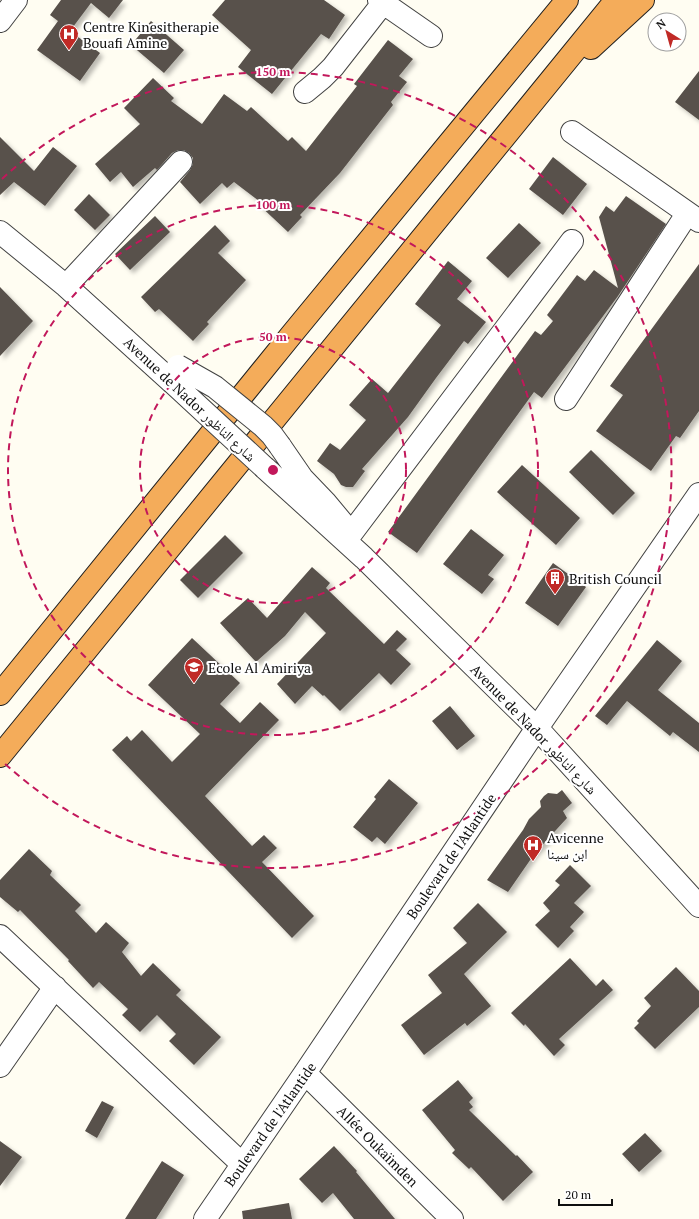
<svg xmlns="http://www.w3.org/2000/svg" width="699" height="1219" viewBox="0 0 699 1219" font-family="'PT Serif','Noto Naskh Arabic',serif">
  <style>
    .building { fill: #58514b; filter: url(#shadow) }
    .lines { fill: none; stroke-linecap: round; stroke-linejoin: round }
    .minor-casing { stroke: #424242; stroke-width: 24 }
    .highway-casing { stroke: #202020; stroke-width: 24 }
    .minor { stroke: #fff; stroke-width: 22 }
    .highway { stroke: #f4ac5a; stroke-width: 22 }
    .minor-bridge-casing { stroke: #424242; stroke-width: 24; stroke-linecap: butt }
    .minor-bridge { stroke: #fff; stroke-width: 22 }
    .ring { fill: none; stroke: #c2185b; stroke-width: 2; stroke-dasharray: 7 5 }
    .labels { text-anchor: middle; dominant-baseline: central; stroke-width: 4; stroke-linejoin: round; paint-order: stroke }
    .poi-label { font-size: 14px; fill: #0f0f0f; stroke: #fff; text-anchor: start }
    .street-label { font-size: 14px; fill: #0f0f0f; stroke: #fff }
    .centre { fill: #c2185b; stroke: #fff; stroke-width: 2 }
    .ring-label { font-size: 12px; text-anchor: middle; font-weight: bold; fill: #c2185b; stroke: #fff; stroke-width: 4; stroke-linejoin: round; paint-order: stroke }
  </style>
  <defs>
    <filter id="shadow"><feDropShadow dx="3.5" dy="3.5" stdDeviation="2" flood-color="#0004"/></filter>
  </defs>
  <rect width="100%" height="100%" fill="#fffdf2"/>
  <!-- building -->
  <path class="building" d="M 61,0 L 123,0 L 109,18 L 91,3 L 70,31 L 100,53 L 80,81 L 37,50 L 58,21 L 50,15 Z
    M 225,0 L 324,0 L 345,15 L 329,39 L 321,34 L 272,94 L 238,67 L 251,50 L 212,15 Z
    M 151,21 L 184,50 L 164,73 L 131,45 Z
    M 388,40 L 413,59 L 399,76 L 407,82 L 391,102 L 393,105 L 340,173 L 300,215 L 302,217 L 288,232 L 257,203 L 259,201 L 234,182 L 227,188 L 222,183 L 200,204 L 180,182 L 190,170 L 193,164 L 193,158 L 189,153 L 184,150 L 178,150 L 172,153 L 157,170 L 155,168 L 133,187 L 121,172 L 110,182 L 95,164 L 140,124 L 124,108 L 153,78 L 174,98 L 171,101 L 202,124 L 224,94 L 247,111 L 251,107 L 288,141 L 292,137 L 306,151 L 357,86 L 354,84 Z
    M 699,71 L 699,120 L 675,102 Z
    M 0,137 L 34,171 L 53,147 L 77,166 L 45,206 L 14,182 L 0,195 Z
    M 553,157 L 587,184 L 563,215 L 529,189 Z
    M 89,194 L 110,215 L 95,230 L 74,210 Z
    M 626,196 L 666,224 L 618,296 L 542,398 L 534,392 L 417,553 L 388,532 L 535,331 L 541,335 L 553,321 L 547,315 L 577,275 L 585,281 L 594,270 L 618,288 L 599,217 L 606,206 L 614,212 Z
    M 155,216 L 170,232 L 130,270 L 115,254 Z
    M 519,223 L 541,243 L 508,278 L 486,258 Z
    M 215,225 L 230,241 L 218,253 L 246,280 L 207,322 L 209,324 L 193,341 L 159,309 L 155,312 L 141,297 Z
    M 448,261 L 472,281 L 457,299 L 486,322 L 468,344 L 464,341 L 436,378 L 408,417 L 362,469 L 365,471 L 353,487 L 346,487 L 341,485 L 334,474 L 317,461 L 330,443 L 340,450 L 366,420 L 349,405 L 372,379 L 388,393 L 441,325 L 415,304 Z
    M 699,264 L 699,411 L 680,438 L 676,436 L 651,471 L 596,431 L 623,395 L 610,386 Z
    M 0,287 L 33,321 L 0,356 Z
    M 591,450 L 635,493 L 613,515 L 569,472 Z
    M 522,465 L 580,518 L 556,545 L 497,492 Z
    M 471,529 L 504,555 L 488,575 L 494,579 L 482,594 L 443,564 Z
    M 225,535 L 243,553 L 198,598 L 180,580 Z
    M 553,563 L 586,587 L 558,626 L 525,603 Z
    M 312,567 L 330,583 L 326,588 L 384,644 L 397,630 L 407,639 L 396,650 L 411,664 L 391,685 L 379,673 L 340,711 L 324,695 L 323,696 L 312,686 L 295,704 L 277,684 L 326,633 L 305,612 L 285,636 L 256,662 L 220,623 L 248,598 L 267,618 Z
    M 192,638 L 240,683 L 220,704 L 240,723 L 260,702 L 279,720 L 205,796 L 252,846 L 264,835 L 277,848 L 262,862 L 314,916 L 292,938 L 112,750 L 127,736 L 131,741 L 142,730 L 172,762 L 200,734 L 148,685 Z
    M 657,640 L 682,661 L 658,690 L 699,723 L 699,752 L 673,732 L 670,736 L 627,701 L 607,725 L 595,716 Z
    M 450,706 L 475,736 L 457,750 L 432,721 Z
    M 389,779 L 418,803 L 385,844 L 377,837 L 372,842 L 353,827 L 376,799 L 374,797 Z
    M 562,790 L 572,803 L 563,811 L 567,818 L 535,853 L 508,892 L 487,880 L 523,830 L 529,819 L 541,807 L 540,801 L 544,796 L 548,793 L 557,794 Z
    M 29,849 L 52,871 L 50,875 L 81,905 L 75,911 L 96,933 L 106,922 L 129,943 L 122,952 L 141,976 L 153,963 L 181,990 L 176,995 L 221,1037 L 194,1065 L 169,1041 L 176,1034 L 157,1015 L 140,1032 L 122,1015 L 128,1009 L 99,982 L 93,988 L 68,961 L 69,960 L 20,910 L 18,912 L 0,897 L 0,880 Z
    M 570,865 L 591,886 L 574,903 L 584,912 L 570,927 L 574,931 L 558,948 L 535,925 L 550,911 L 543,903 L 560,885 L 555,881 Z
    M 478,903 L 507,932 L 464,974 L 491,1006 L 467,1026 L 465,1023 L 424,1055 L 401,1025 L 442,993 L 428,975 L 467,943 L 453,928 Z
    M 570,958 L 596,986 L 603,979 L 613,990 L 559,1039 L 565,1045 L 554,1056 L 525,1024 L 524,1026 L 511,1013 Z
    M 676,967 L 699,991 L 699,1007 L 655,1049 L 634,1028 L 639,1023 L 637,1021 L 651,1006 L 644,998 Z
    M 458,1080 L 473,1098 L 469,1102 L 473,1107 L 469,1110 L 516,1156 L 517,1155 L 533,1172 L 503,1201 L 471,1167 L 469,1169 L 452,1153 L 455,1150 L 422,1110 Z
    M 102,1101 L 114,1107 L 97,1138 L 85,1131 Z
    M 645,1133 L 662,1151 L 639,1172 L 622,1154 Z
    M 0,1141 L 22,1157 L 0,1186 Z
    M 334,1146 L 357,1171 L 356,1172 L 395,1219 L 354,1219 L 333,1193 L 322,1203 L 299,1179 Z
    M 162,1161 L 184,1175 L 156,1219 L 125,1219 Z
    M 289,1203 L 292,1219 L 243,1219 L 242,1211 Z"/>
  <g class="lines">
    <!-- minor casing -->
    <g class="minor-casing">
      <path id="minor" d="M 379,0 L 431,36
        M 0,21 L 16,0
        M 305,92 L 322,78 L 333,67 L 383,3
        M 572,132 L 699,221
        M 0,232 L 66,286 L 172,382
        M 66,286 L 181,162
        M 566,399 L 687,214
        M 280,446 L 302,478 L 325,502 L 345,526
        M 265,468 L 364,558 L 537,728 L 699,906
        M 350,535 L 572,241
        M 0,936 L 242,1164
        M 0,1066 L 55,987
        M 305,1073 L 452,1219
        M 205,1219 L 305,1073 L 537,728 L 699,494"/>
    </g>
    <!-- highway casing -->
    <g class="highway-casing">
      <path id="highway" d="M 591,48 L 643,0
        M 0,694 L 292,334 L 567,0
        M 0,756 L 616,0"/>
    </g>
    <!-- minor -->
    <use href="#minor" class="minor"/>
    <!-- highway -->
    <use href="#highway" class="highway"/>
    <!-- minor-bridge casing -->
    <g class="minor-bridge-casing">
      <path id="minor-bridge" d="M 178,366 L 215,387 L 263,426 L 272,435 L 280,446
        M 172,382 L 265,468"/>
    </g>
    <!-- minor-bridge -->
    <use href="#minor-bridge" class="minor-bridge"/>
  </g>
  <!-- distance rings -->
  <g class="ring">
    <circle cx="273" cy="470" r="133"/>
    <circle cx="273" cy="470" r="265"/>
    <path d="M2 179A398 398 0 1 1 2 761"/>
  </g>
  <!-- icons -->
  <defs>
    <g id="hospital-pin" transform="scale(1)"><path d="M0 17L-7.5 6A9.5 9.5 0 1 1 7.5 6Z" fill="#c02a26" stroke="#fff"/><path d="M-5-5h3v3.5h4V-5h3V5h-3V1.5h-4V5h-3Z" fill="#fff"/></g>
    <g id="building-pin" transform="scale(1)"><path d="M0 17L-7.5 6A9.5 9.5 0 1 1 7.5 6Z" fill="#c02a26" stroke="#fff"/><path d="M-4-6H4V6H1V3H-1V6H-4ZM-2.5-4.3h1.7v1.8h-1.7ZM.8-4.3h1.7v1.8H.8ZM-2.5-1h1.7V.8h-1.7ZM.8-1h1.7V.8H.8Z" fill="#fff"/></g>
    <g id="school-pin" transform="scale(1)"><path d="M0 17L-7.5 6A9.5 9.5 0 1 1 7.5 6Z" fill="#c02a26" stroke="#fff"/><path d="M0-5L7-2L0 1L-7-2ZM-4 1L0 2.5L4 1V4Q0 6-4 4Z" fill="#fff"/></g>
  </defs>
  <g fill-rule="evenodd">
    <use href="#hospital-pin" x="69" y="34"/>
    <use href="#building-pin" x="555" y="578"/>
    <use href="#school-pin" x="194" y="667"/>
    <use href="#hospital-pin" x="533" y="845"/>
  </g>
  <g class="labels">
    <!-- poi labels -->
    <g class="poi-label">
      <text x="83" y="26">Centre Kinesitherapie<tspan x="83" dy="16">Bouafi Amine</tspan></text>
      <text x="569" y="578">British Council</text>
      <text x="208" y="667">Ecole Al Amiriya</text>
      <text x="547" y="837">Avicenne<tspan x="547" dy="16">ابن سينا</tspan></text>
    </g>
    <!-- street labels -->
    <g class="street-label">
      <text transform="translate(190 399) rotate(43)">Avenue de Nador شارع الناظور</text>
      <text transform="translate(534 729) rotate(46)">Avenue de Nador شارع الناظور</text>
      <text transform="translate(451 856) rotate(-56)">Boulevard de l'Atlantide</text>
      <text transform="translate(270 1124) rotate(-55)">Boulevard de l'Atlantide</text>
      <text transform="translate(378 1146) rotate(45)">Allée Oukaïmden</text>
    </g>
  </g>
  <circle cx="273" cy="470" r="6" class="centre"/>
  <g class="ring-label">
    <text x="273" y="76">150 m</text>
    <text x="273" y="209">100 m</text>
    <text x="273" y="341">50 m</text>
  </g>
  <!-- north arrow -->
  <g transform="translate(667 32) rotate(323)"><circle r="19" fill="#ffffff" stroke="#9f9f9f"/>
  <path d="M0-3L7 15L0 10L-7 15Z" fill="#c02a26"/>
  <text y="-6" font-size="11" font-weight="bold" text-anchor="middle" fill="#0f0f0f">N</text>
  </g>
  <!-- scale -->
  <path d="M559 1199v6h53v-6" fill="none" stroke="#0f0f0f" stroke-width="2"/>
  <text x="565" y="1199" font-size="12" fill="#0f0f0f" stroke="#ffffff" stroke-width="3" paint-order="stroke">20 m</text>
</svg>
